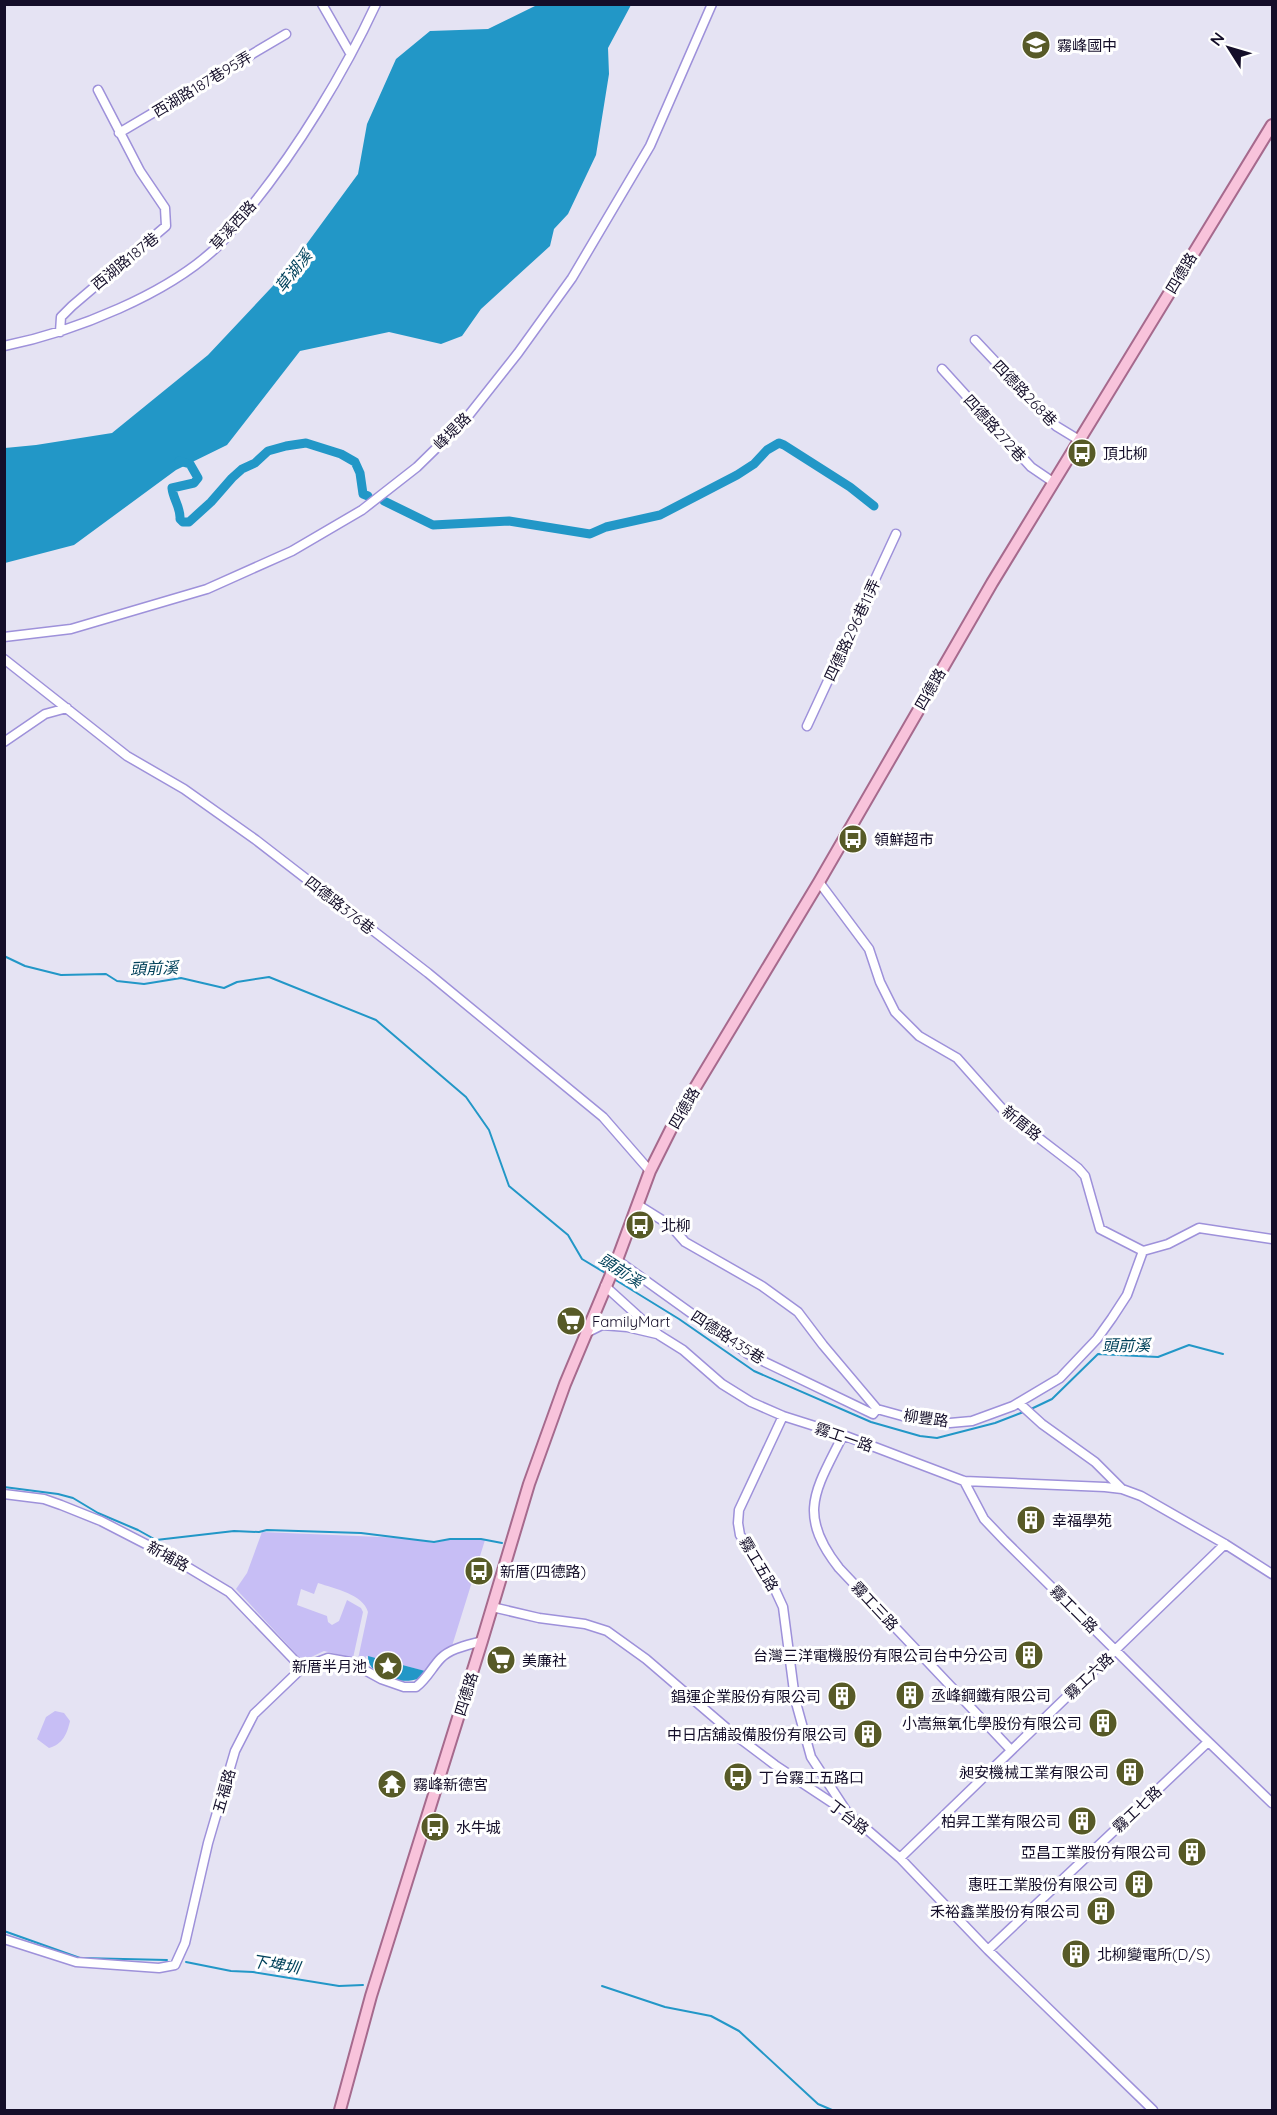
<svg xmlns="http://www.w3.org/2000/svg" width="1277" height="2115" viewBox="0 0 1277 2115" font-family="Quicksand,'Noto Sans TC',sans-serif">
  <style>
    .green { fill: #c7bef5 }
    .water { fill: #2297c7 }
    .lines { fill: none; stroke-linecap: round; stroke-linejoin: round }
    .stream { stroke: #2297c7; stroke-width: 2 }
    .canal { stroke: #2297c7; stroke-width: 9 }
    .minor-casing { stroke: #9e91da; stroke-width: 11 }
    .major-casing { stroke: #a66a8d; stroke-width: 14 }
    .minor { stroke: #fff; stroke-width: 8 }
    .major { stroke: #f8c3db; stroke-width: 10 }
    .labels { text-anchor: middle; dominant-baseline: central; stroke-width: 6; stroke-linejoin: round; paint-order: stroke }
    .poi-label { font-size: 15px; fill: #140e29; stroke: #fff; text-anchor: start }
    .street-label { font-size: 15px; fill: #140e29; stroke: #fff }
    .water-label { font-size: 16px; font-style: italic; fill: #00415a; stroke: #fff }
  </style>
  <rect width="100%" height="100%" fill="#e5e3f3"/>
  <!-- green -->
  <path class="green" d="M 262,1532 L 404,1538 L 434,1543 L 452,1539 L 485,1540 L 452,1646 L 443,1651 L 429,1672 L 366,1656 L 365,1661 L 358,1659 L 368,1612 C 363,1594 335,1589 318,1583 L 314,1594 L 301,1589 L 297,1605 L 327,1616 L 328,1622 L 332,1625 L 339,1621 L 347,1600 L 361,1608 L 363,1612 L 353,1658 L 324,1651 L 307,1659 L 299,1657 L 236,1589 L 247,1573 Z
    M 55,1711 L 64,1713 L 70,1721 C 67,1734 63,1744 49,1748 L 37,1739 L 46,1717 Z"/>
  <!-- water -->
  <path class="water" d="M 537,5 L 631,5 L 608,48 L 609,74 L 596,155 L 568,214 L 554,229 L 550,246 L 481,309 L 462,336 L 441,344 L 389,332 L 300,351 L 227,445 L 176,470 L 74,545 L 5,563 L 5,448 L 36,445 L 112,433 L 208,355 L 286,272 L 358,174 L 367,124 L 396,59 L 430,31 L 488,29 Z
    M 368,1656 L 429,1672 C 415,1689 367,1680 368,1656 Z"/>
  <g class="lines">
    <!-- stream -->
    <path class="stream" d="M 4,956 L 25,966 L 61,975 L 106,974 L 117,981 L 144,984 L 181,978 L 224,988 L 237,982 L 269,977 L 376,1020 L 466,1097 L 489,1130 L 509,1186 L 568,1235 L 582,1259 L 607,1274
      M 614,1279 L 679,1319 L 754,1371 L 871,1422 L 920,1436 L 937,1438 L 995,1423 L 1026,1411
      M 1031,1409 L 1052,1399 L 1098,1354 L 1158,1357 L 1189,1345 L 1223,1354
      M 4,1487 L 58,1494 L 73,1498 L 98,1513 L 138,1530 L 156,1540 L 234,1531 L 259,1532 L 267,1530 L 361,1533 L 434,1542 L 450,1539 L 481,1539 L 502,1543
      M 4,1931 L 80,1958 L 167,1960
      M 186,1962 L 231,1971 L 253,1972 L 339,1986 L 363,1985
      M 602,1986 L 665,2007 L 711,2016 L 739,2031 L 818,2104 L 832,2110"/>
    <!-- canal -->
    <path class="canal" d="M 179,461 L 190,464 L 198,478 L 194,483 L 172,488 C 173,499 181,508 180,519 L 183,522 L 189,522 L 211,502 L 232,478 L 242,469 L 255,463 L 268,451 L 286,446 L 306,443 L 341,454 L 355,462 L 360,473 L 363,494 L 368,496
      M 384,501 L 433,525 L 509,521 L 590,534 L 606,527 L 660,515 L 737,475 L 754,464 L 767,450 L 779,443 L 784,445 L 850,487 L 874,506"/>
    <!-- minor casing -->
    <g class="minor-casing">
      <path id="minor" d="M 322,4 L 350,53
        M 119,133 L 286,34
        M 60,332 L 61,317 L 72,306 L 166,226 L 165,208 L 140,171 L 98,90
        M 975,340 L 1056,426 L 1079,440
        M 4,346 C 73,332 170,294 220,244 C 231,233 239,220 249,209 C 297,150 344,73 376,4
        M 942,369 L 1031,467 L 1053,482
        M 4,637 L 71,629 L 207,589 L 292,551 L 362,510 L 417,467 L 465,420 L 518,353 L 572,278 L 650,146 L 712,4
        M 4,659 L 127,756 L 184,789 L 256,840 L 428,973 L 603,1117 L 650,1171
        M 807,726 L 896,534
        M 4,742 L 45,714 L 67,708
        M 819,882 L 869,949 L 880,982 L 895,1012 L 919,1036 L 957,1058 L 1005,1112 L 1078,1168 L 1085,1176 L 1100,1229 L 1143,1251 L 1168,1244 L 1199,1228 L 1272,1239
        M 638,1205 L 670,1225 L 685,1242 L 762,1286 L 798,1312 L 823,1345 L 877,1409 L 917,1420 L 950,1423 L 972,1421 L 1013,1406 L 1060,1378 L 1097,1339 L 1112,1318 L 1127,1295 L 1143,1251
        M 617,1260 L 748,1354 L 873,1414 L 877,1409
        M 605,1286 L 659,1335 L 683,1350 L 722,1384 L 751,1402 L 783,1416 L 843,1435 L 964,1481 L 1105,1487 L 1122,1489
        M 588,1332 L 602,1325 L 627,1327 L 657,1334
        M 1019,1403 L 1042,1424 L 1095,1462 L 1122,1489 L 1141,1496 L 1225,1544 L 1272,1574
        M 783,1416 L 739,1510 L 738,1523 L 740,1535 L 766,1570 L 783,1607 L 795,1699 L 811,1757 L 847,1812
        M 843,1435 C 816,1490 796,1513 839,1568 L 1011,1750
        M 964,1481 L 984,1519 L 1004,1540 L 1193,1727 L 1272,1803
        M 4,1494 L 44,1499 L 61,1505 L 101,1521 L 169,1556 L 229,1592 L 302,1668
        M 492,1607 L 539,1618 L 585,1624 L 607,1631 L 646,1659 L 730,1731 L 775,1765 L 849,1814 L 900,1858 L 988,1950 L 1153,2110
        M 900,1858 L 1225,1544
        M 4,1939 L 76,1962 L 159,1968 L 175,1965 L 185,1943 L 208,1843 L 235,1751 L 254,1714 L 302,1668 L 328,1658 L 350,1662 L 381,1679 L 404,1687 L 416,1687 C 427,1679 432,1667 441,1658 C 451,1648 469,1645 482,1641
        M 988,1950 L 1208,1742"/>
    </g>
    <!-- major casing -->
    <g class="major-casing">
      <path id="major" d="M 340,2110 L 371,1996 L 482,1641 L 529,1484 L 565,1384 L 617,1260 L 650,1171 L 675,1121 L 819,882 L 992,583 L 1272,125"/>
    </g>
    <!-- minor -->
    <use href="#minor" class="minor"/>
    <!-- major -->
    <use href="#major" class="major"/>
  </g>
  <!-- icons -->
  <defs>
    <g id="school-disc" transform="scale(1.5)"><circle r="9.5" fill="#575a27" stroke="#fff"/><path d="M0-5L7-2L0 1L-7-2ZM-4 1L0 2.5L4 1V4Q0 6-4 4Z" fill="#fff"/></g>
    <g id="bus-disc" transform="scale(1.5)"><circle r="9.5" fill="#575a27" stroke="#fff"/><path d="M-5-6H5V4H4V6H2V4H-2V6H-4V4H-5ZM-3.5-4V0h7V-4ZM-3.5 1.2v1.5H-2V1.2ZM2 1.2v1.5H3.5V1.2Z" fill="#fff"/></g>
    <g id="supermarket-disc" transform="scale(1.5)"><circle r="9.5" fill="#575a27" stroke="#fff"/><path d="M-6-5.5h2.5l.6 2H6L4.5 2H-2.5L-4.4-4H-6ZM-1.5 3.2a1.3 1.3 0 1 0 .1 0ZM3 3.2a1.3 1.3 0 1 0 .1 0Z" fill="#fff"/></g>
    <g id="building-disc" transform="scale(1.5)"><circle r="9.5" fill="#575a27" stroke="#fff"/><path d="M-4-6H4V6H1V3H-1V6H-4ZM-2.5-4.3h1.7v1.8h-1.7ZM.8-4.3h1.7v1.8H.8ZM-2.5-1h1.7V.8h-1.7ZM.8-1h1.7V.8H.8Z" fill="#fff"/></g>
    <g id="sight-disc" transform="scale(1.5)"><circle r="9.5" fill="#575a27" stroke="#fff"/><path d="M0-6L1.8-2.2L6-1.7L2.9 1.2L3.7 5.4L0 3.3L-3.7 5.4L-2.9 1.2L-6-1.7L-1.8-2.2Z" fill="#fff"/></g>
    <g id="temple-disc" transform="scale(1.5)"><circle r="9.5" fill="#575a27" stroke="#fff"/><path d="M0-6L5-2H3V0L6.5 2.5H4V6H1.5V3h-3V6H-4V2.5H-6.5L-3 0V-2H-5Z" fill="#fff"/></g>
  </defs>
  <g fill-rule="evenodd">
    <use href="#school-disc" x="1036" y="45"/>
    <use href="#bus-disc" x="1082" y="453"/>
    <use href="#bus-disc" x="853" y="839"/>
    <use href="#bus-disc" x="640" y="1225"/>
    <use href="#supermarket-disc" x="571" y="1321"/>
    <use href="#building-disc" x="1031" y="1520"/>
    <use href="#bus-disc" x="479" y="1571"/>
    <use href="#building-disc" x="1029" y="1655"/>
    <use href="#supermarket-disc" x="501" y="1660"/>
    <use href="#sight-disc" x="388" y="1666"/>
    <use href="#building-disc" x="910" y="1695"/>
    <use href="#building-disc" x="842" y="1696"/>
    <use href="#building-disc" x="1103" y="1723"/>
    <use href="#building-disc" x="868" y="1734"/>
    <use href="#building-disc" x="1130" y="1772"/>
    <use href="#bus-disc" x="738" y="1777"/>
    <use href="#temple-disc" x="392" y="1784"/>
    <use href="#building-disc" x="1082" y="1821"/>
    <use href="#bus-disc" x="435" y="1827"/>
    <use href="#building-disc" x="1192" y="1852"/>
    <use href="#building-disc" x="1139" y="1884"/>
    <use href="#building-disc" x="1101" y="1911"/>
    <use href="#building-disc" x="1076" y="1954"/>
  </g>
  <g class="labels">
    <!-- poi labels -->
    <g class="poi-label">
      <text x="1057" y="45">霧峰國中</text>
      <text x="1103" y="453">頂北柳</text>
      <text x="874" y="839">領鮮超市</text>
      <text x="661" y="1225">北柳</text>
      <text x="592" y="1321">FamilyMart</text>
      <text x="1052" y="1520">幸福學苑</text>
      <text x="500" y="1571">新厝(四德路)</text>
      <text x="1008" y="1655" text-anchor="end">台灣三洋電機股份有限公司台中分公司</text>
      <text x="522" y="1660">美廉社</text>
      <text x="367" y="1666" text-anchor="end">新厝半月池</text>
      <text x="931" y="1695">丞峰鋼鐵有限公司</text>
      <text x="821" y="1696" text-anchor="end">錩運企業股份有限公司</text>
      <text x="1082" y="1723" text-anchor="end">小嵩無氧化學股份有限公司</text>
      <text x="847" y="1734" text-anchor="end">中日店舖設備股份有限公司</text>
      <text x="1109" y="1772" text-anchor="end">昶安機械工業有限公司</text>
      <text x="759" y="1777">丁台霧工五路口</text>
      <text x="413" y="1784">霧峰新德宮</text>
      <text x="1061" y="1821" text-anchor="end">柏昇工業有限公司</text>
      <text x="456" y="1827">水牛城</text>
      <text x="1171" y="1852" text-anchor="end">亞昌工業股份有限公司</text>
      <text x="1118" y="1884" text-anchor="end">惠旺工業股份有限公司</text>
      <text x="1080" y="1911" text-anchor="end">禾裕鑫業股份有限公司</text>
      <text x="1097" y="1954">北柳變電所(D/S)</text>
    </g>
    <!-- street labels -->
    <g class="street-label">
      <text transform="translate(202 84) rotate(-31)">西湖路187巷95弄</text>
      <text transform="translate(233 225) rotate(-48)">草溪西路</text>
      <text transform="translate(125 261) rotate(-39)">西湖路187巷</text>
      <text transform="translate(1181 273) rotate(-59)">四德路</text>
      <text transform="translate(1025 393) rotate(46)">四德路268巷</text>
      <text transform="translate(995 428) rotate(48)">四德路272巷</text>
      <text transform="translate(452 431) rotate(-45)">峰堤路</text>
      <text transform="translate(852 630) rotate(-65)">四德路296巷11弄</text>
      <text transform="translate(930 689) rotate(-60)">四德路</text>
      <text transform="translate(340 905) rotate(38)">四德路376巷</text>
      <text transform="translate(684 1108) rotate(-60)">四德路</text>
      <text transform="translate(1022 1123) rotate(39)">新厝路</text>
      <text transform="translate(728 1337) rotate(33)">四德路435巷</text>
      <text transform="translate(926 1418) rotate(8)">柳豐路</text>
      <text transform="translate(844 1437) rotate(19)">霧工一路</text>
      <text transform="translate(168 1556) rotate(29)">新埔路</text>
      <text transform="translate(759 1564) rotate(59)">霧工五路</text>
      <text transform="translate(875 1606) rotate(47)">霧工三路</text>
      <text transform="translate(1074 1609) rotate(45)">霧工二路</text>
      <text transform="translate(1089 1676) rotate(-43)">霧工六路</text>
      <text transform="translate(466 1694) rotate(-73)">四德路</text>
      <text transform="translate(224 1791) rotate(-74)">五福路</text>
      <text transform="translate(1137 1809) rotate(-43)">霧工七路</text>
      <text transform="translate(849 1817) rotate(37)">丁台路</text>
    </g>
    <!-- water labels -->
    <g class="water-label">
      <text transform="translate(293 271) rotate(-52)">草湖溪</text>
      <text transform="translate(154 968) rotate(-2)">頭前溪</text>
      <text transform="translate(621 1270) rotate(33)">頭前溪</text>
      <text x="1126" y="1345">頭前溪</text>
      <text transform="translate(276 1964) rotate(9)">下埤圳</text>
    </g>
  </g>
  <!-- border -->
  <rect width="1277" height="2115" fill="none" stroke="#140e29" stroke-width="12"/>
  <!-- north arrow -->
  <g transform="translate(1229 48) rotate(307)" stroke="#ffffff" stroke-width="4.5" paint-order="stroke">
  <path d="M0-4.5L10 22L0 15L-10 22Z" fill="#140e29"/>
  <text y="-9" font-size="16" font-weight="bold" text-anchor="middle" fill="#140e29">N</text>
  </g>
</svg>
